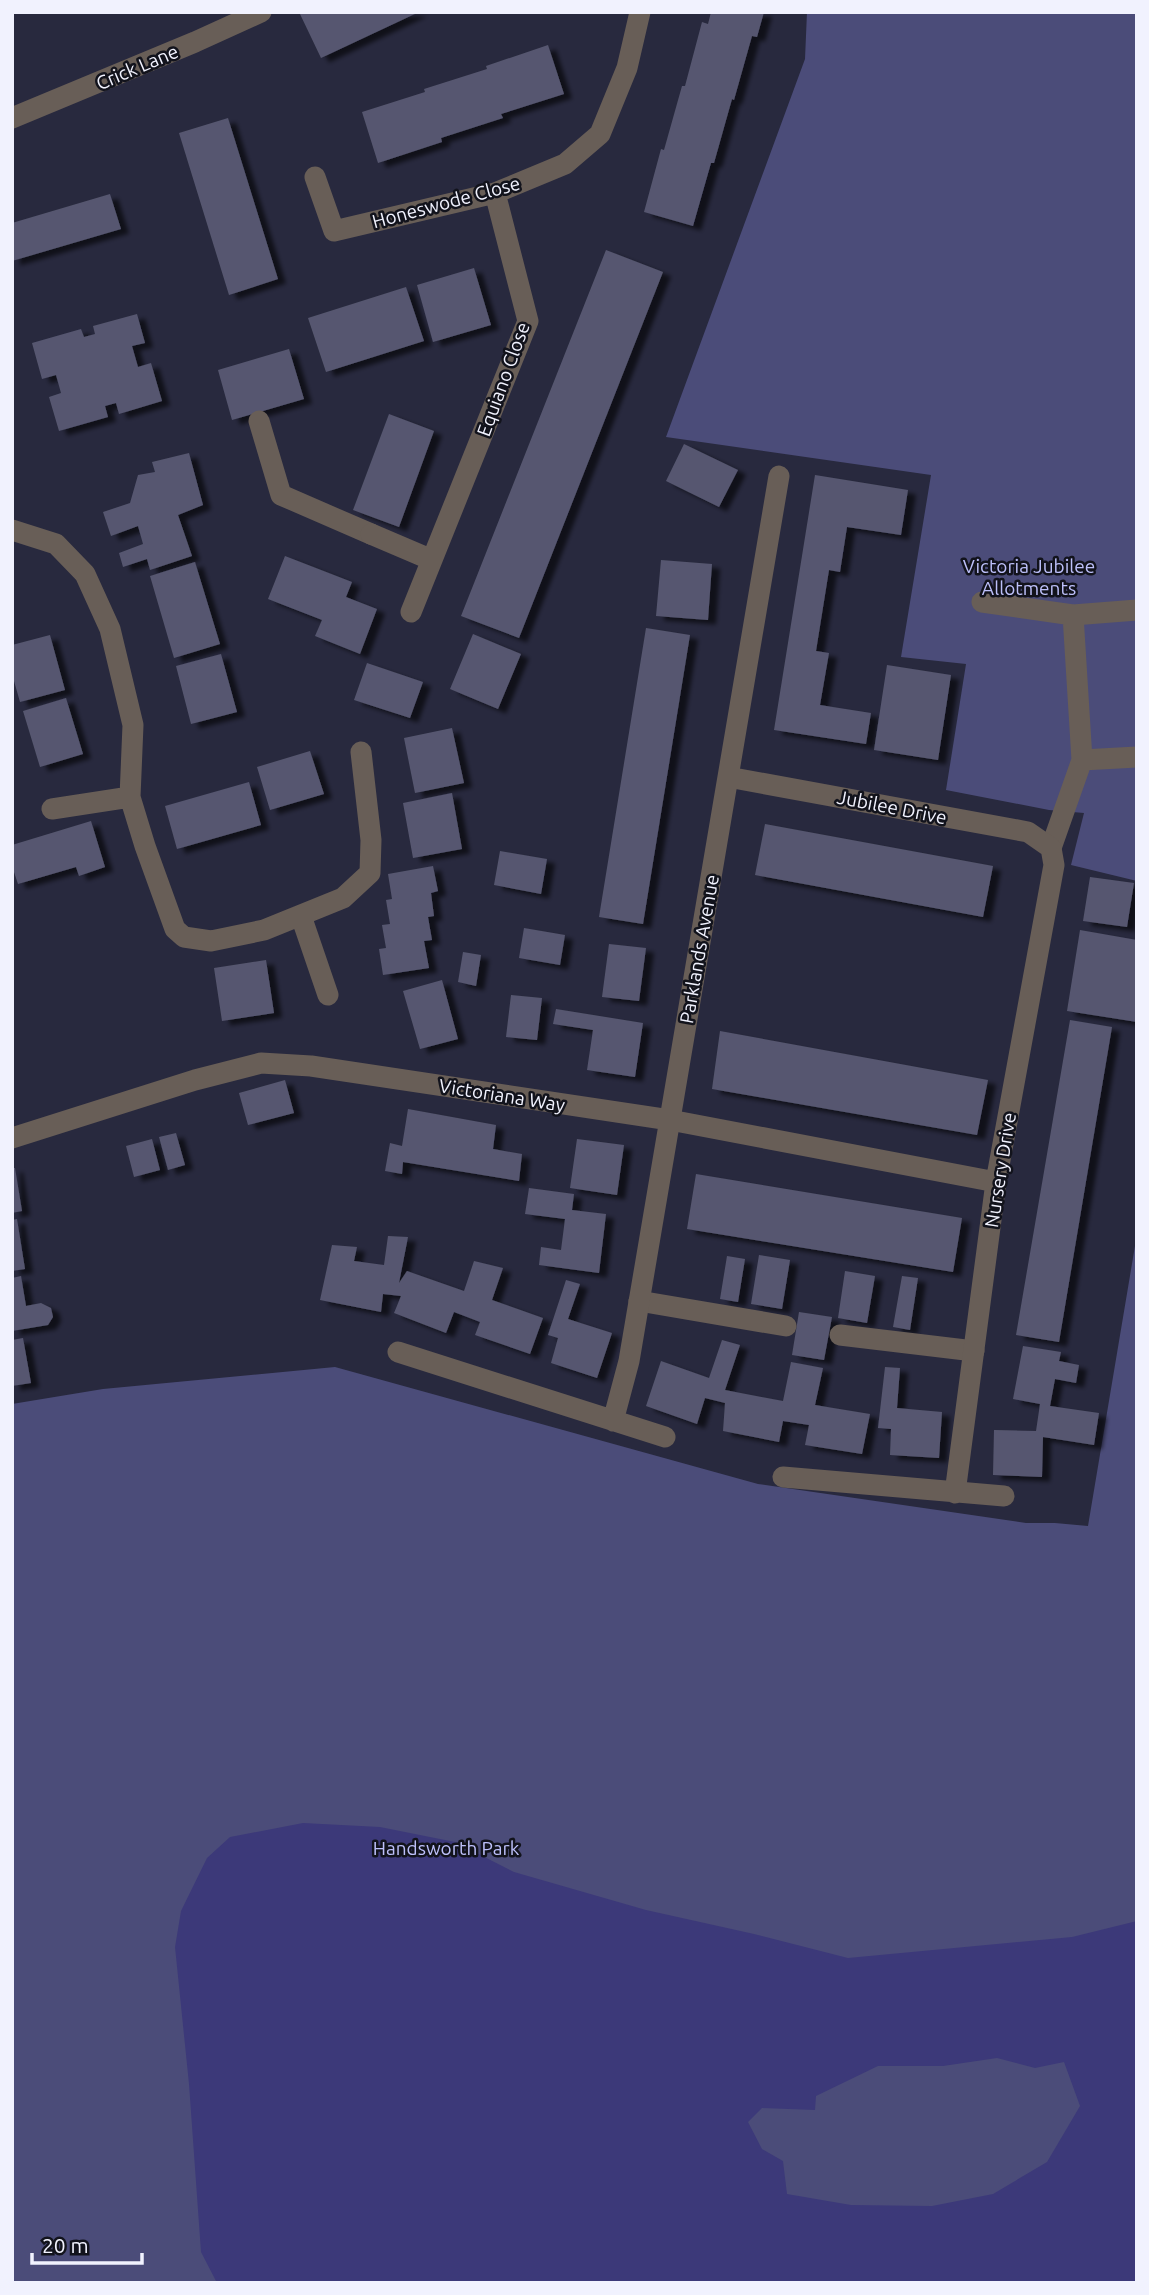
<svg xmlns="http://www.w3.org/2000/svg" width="1149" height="2295" viewBox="0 0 1149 2295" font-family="Ubuntu,sans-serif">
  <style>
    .green { fill: #4b4c79 }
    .water { fill: #3c3979; fill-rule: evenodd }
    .building { fill: #56576f; filter: url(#shadow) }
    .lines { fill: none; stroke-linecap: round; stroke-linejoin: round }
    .lane { stroke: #685e57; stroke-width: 21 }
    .street { stroke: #685e57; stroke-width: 21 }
    .labels { text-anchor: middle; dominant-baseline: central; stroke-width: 5; stroke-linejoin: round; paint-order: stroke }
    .street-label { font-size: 19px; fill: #f1f2fe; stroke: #12131c }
    .park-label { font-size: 19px; fill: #bdc0fa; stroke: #12131c }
  </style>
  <defs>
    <filter id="shadow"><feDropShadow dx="8" dy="4.5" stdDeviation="2" flood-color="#0009"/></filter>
  </defs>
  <rect width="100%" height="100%" fill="#28293e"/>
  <!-- green -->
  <path class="green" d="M 807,12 L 1137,12 L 1137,881 L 1071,865 L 1084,813 L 1049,810 L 946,790 L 966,664 L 901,657 L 931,475 L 666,437 L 805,59 Z
    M 1137,1234 L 1137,2283 L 12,2283 L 12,1404 L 103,1389 L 335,1367 L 758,1484 L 1026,1523 L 1055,1523 L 1088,1526 Z"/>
  <!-- water -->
  <path class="water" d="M 303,1823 L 380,1827 L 455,1842 L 514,1872 L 646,1910 L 754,1934 L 848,1958 L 1072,1937 L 1137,1921 L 1137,2283 L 217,2283 L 201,2252 L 189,2084 L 175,1947 L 181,1911 L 207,1858 L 230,1837 ZM 997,2058 L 1035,2068 L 1064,2062 L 1080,2106 L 1047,2162 L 993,2194 L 932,2206 L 851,2205 L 787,2194 L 783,2161 L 762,2149 L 748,2122 L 762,2108 L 815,2110 L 816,2096 L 878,2066 L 943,2066 Z"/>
  <!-- building -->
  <path class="building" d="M 303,12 L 419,12 L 321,58 L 300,14 Z
    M 711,12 L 764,12 L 757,37 L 752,36 L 734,100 L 732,99 L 714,163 L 711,163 L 693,226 L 644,212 L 661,149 L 664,150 L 682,86 L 685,86 L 702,22 L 708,24 Z
    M 548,45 L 564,94 L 501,114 L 503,118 L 441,138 L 442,142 L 378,163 L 362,112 L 425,92 L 424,89 L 487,69 L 486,66 Z
    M 228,118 L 278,279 L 229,295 L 179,133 Z
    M 110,194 L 121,229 L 12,261 L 12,223 Z
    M 606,250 L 663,272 L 519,638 L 461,616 Z
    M 474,268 L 491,325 L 433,342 L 417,285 Z
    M 406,287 L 424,341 L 326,372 L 308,318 Z
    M 137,314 L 145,343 L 132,346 L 138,367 L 151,363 L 162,401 L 119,414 L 116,403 L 105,406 L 108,417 L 59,431 L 49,397 L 61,393 L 56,375 L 42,379 L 32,343 L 81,329 L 84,337 L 95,334 L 93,326 Z
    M 289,349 L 304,399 L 232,420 L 218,370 Z
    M 389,414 L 434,431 L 399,527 L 353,510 Z
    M 684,444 L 738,470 L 719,507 L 666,481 Z
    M 189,453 L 203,505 L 178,515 L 192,556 L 150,570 L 147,559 L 123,567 L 119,553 L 143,544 L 138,526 L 111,536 L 103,512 L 130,503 L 138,475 L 155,472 L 152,462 Z
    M 815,475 L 908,490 L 901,535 L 847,527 L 840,572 L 829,570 L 816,651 L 829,653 L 820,705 L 871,713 L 866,744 L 774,730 Z
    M 285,556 L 352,582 L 346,597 L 377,609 L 360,654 L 315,636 L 322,620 L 268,599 Z
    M 661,560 L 712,564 L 708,620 L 656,616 Z
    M 195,562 L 220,644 L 174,658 L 150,576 Z
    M 646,628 L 690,635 L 643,924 L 599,917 Z
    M 473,634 L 521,654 L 498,709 L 450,689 Z
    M 50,635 L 65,690 L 20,702 L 12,674 L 12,645 Z
    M 221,654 L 237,712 L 191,724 L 176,666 Z
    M 367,663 L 423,682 L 410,718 L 354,700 Z
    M 887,665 L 951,675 L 938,760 L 874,750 Z
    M 66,698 L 83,754 L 40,767 L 23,711 Z
    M 452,728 L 464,783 L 415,793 L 404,738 Z
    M 310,751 L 324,794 L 270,810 L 257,767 Z
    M 249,782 L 261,825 L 177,849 L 165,806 Z
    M 452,793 L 462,849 L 413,858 L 403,803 Z
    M 91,821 L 105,867 L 79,876 L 76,867 L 18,884 L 12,866 L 12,845 Z
    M 765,824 L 993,866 L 983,917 L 755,875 Z
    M 500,851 L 547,859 L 541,894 L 494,885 Z
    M 433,866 L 438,891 L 431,893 L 434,916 L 428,917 L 432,940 L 424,941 L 429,968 L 383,975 L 379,949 L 386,948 L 382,925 L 390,924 L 386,900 L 392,899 L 388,874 Z
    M 1090,877 L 1134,883 L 1127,927 L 1083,921 Z
    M 524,928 L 565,935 L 560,965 L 519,958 Z
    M 1080,930 L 1137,940 L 1137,1022 L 1067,1011 Z
    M 609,944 L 646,948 L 639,1001 L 602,997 Z
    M 463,952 L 481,955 L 476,986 L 458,982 Z
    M 266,960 L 274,1013 L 222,1021 L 214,968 Z
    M 442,980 L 458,1039 L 420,1049 L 403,991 Z
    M 511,995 L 542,998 L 537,1040 L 506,1037 Z
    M 556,1009 L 643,1023 L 635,1077 L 587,1070 L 593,1030 L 553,1024 Z
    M 1070,1020 L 1112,1027 L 1059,1342 L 1016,1335 Z
    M 720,1031 L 988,1080 L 977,1135 L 712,1089 Z
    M 285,1080 L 294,1113 L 248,1125 L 239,1093 Z
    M 408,1109 L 496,1125 L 493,1149 L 522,1154 L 519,1181 L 403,1162 L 402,1174 L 385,1171 L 390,1143 L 402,1146 Z
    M 176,1133 L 185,1165 L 168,1170 L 159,1137 Z
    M 152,1139 L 160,1170 L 134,1177 L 126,1146 Z
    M 577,1139 L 624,1145 L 617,1195 L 570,1188 Z
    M 12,1168 L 15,1168 L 22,1211 L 12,1213 Z
    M 696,1174 L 962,1218 L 953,1272 L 687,1229 Z
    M 529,1188 L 574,1194 L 572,1210 L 606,1214 L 599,1273 L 539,1265 L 541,1247 L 561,1250 L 565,1219 L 525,1214 Z
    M 17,1219 L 25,1269 L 12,1271 L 12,1220 Z
    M 388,1236 L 408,1237 L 399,1283 L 407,1271 L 464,1291 L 474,1261 L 503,1268 L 492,1300 L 543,1318 L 530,1354 L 475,1335 L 480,1322 L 454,1312 L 446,1333 L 394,1313 L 401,1296 L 383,1294 L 381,1312 L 320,1300 L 332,1245 L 357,1247 L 354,1261 L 384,1265 Z
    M 759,1255 L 790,1260 L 782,1309 L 751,1304 Z
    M 727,1256 L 745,1259 L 738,1302 L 720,1299 Z
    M 845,1271 L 875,1276 L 867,1323 L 838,1318 Z
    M 21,1276 L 26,1306 L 41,1303 L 51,1308 L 53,1317 L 48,1325 L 12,1331 L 12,1278 Z
    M 902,1276 L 918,1278 L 910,1330 L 893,1327 Z
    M 566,1280 L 580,1284 L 568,1319 L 612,1333 L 597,1378 L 551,1363 L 558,1338 L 548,1335 Z
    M 799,1312 L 832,1317 L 824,1360 L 792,1355 Z
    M 23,1338 L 31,1383 L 12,1386 L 12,1340 Z
    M 722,1340 L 740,1345 L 725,1390 L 783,1401 L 791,1362 L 823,1368 L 815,1405 L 870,1414 L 862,1454 L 805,1445 L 809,1425 L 783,1421 L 779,1442 L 723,1431 L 725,1403 L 705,1398 L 697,1424 L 646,1406 L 661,1361 L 709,1378 Z
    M 1023,1346 L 1061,1352 L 1059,1361 L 1079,1365 L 1076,1383 L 1055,1379 L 1050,1406 L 1099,1413 L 1094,1445 L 1043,1437 L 1042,1477 L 993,1475 L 994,1430 L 1036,1431 L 1040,1404 L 1013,1399 Z
    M 885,1367 L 900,1368 L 897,1408 L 942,1412 L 939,1458 L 890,1455 L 891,1429 L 878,1428 Z"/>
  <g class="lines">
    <!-- lane -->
    <path class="lane" d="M 12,118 L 195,42 L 261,12
      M 259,421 L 281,495 L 371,534
      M 982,602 L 1073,615 L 1082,760
      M 1073,615 L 1137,610
      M 1051,848 L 1082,760 L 1137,757
      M 639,1301 L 786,1326
      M 840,1335 L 974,1351"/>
    <!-- street -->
    <path class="street" d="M 315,177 L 334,231 L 495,193 L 565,164 L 600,134 L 627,68 L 640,12
      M 12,530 L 56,544 L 85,574 L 110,629 L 133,725 L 130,797 L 145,846 L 175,929 L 184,937 L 211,941 L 264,930 L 343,898 L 370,873 L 371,840 L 361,752
      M 371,534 L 432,560
      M 411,612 L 528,321 L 495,193
      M 728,777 L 1028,832 L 1051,848 L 1054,865 L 996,1182 L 955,1493
      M 52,809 L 130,797
      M 301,916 L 328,995
      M 12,1138 L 195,1080 L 261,1063 L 311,1066 L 670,1120 L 996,1182
      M 398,1352 L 665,1437
      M 613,1421 L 629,1361 L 779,476
      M 783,1477 L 1004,1496"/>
  </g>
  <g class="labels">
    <!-- street labels -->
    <g class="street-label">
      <text transform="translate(137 67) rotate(-23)">Crick Lane</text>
      <text transform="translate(446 202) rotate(-15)">Honeswode Close</text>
      <text transform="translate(503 379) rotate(-70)">Equiano Close</text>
      <text transform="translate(892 807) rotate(11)">Jubilee Drive</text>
      <text transform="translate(699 949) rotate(-80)">Parklands Avenue</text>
      <text transform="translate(502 1095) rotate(9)">Victoriana Way</text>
      <text transform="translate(1000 1170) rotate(-81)">Nursery Drive</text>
    </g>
    <!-- park labels -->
    <g class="park-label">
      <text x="1029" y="566">Victoria Jubilee<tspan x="1029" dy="22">Allotments</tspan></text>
      <text x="446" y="1848">Handsworth Park</text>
    </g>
  </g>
  <!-- border -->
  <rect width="1149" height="2295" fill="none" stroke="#f1f2fe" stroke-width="28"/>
  <!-- scale -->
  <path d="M32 2253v10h110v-10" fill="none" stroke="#f1f2fe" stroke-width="3.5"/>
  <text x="42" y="2253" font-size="21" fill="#f1f2fe" stroke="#12131c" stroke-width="5" paint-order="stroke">20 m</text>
</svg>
